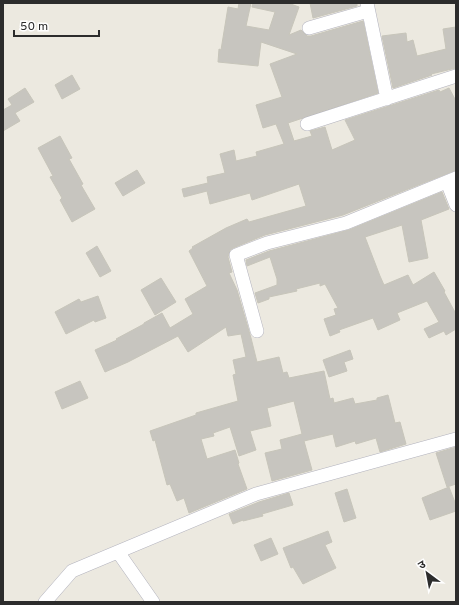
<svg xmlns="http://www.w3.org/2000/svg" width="459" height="605" viewBox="0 0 459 605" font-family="Overpass,'Noto Sans Devanagari',sans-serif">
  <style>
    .building { fill: #c7c5bf; stroke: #c7c5ba }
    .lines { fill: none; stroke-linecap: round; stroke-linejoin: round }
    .minor-casing { stroke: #b3b3be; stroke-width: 14 }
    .minor { stroke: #fff; stroke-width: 13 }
  </style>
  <rect width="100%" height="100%" fill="#ece9e0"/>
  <!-- building -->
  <path class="building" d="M 239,3 L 251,3 L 246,26 L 269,30 L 275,12 L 252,7 L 253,3 L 288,3 L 299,7 L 289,35 L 301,30 L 307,36 L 311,36 L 363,21 L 378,93 L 288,123 L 294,141 L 312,136 L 310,131 L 325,127 L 332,150 L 355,140 L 345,120 L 439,90 L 440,92 L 449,88 L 456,101 L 456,170 L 343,215 L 265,235 L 233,248 L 230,250 L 228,257 L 232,272 L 229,273 L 237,290 L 251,338 L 257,362 L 279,357 L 283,373 L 287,372 L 289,378 L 324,371 L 330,399 L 333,398 L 334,403 L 353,398 L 355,404 L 377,400 L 377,398 L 388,395 L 395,423 L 400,422 L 406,444 L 380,452 L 376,438 L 356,444 L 355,441 L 336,447 L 333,434 L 304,441 L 312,470 L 272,481 L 265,453 L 282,449 L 280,440 L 302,434 L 294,401 L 267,408 L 271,426 L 250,431 L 256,450 L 239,456 L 230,427 L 213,433 L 214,436 L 201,439 L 207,459 L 235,450 L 239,463 L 238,464 L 247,489 L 189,513 L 184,498 L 177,501 L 170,484 L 167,485 L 155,440 L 153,441 L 150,431 L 196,415 L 196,413 L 238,401 L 233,375 L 236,374 L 233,360 L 246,357 L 241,334 L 228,336 L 226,327 L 188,352 L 178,336 L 128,362 L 105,372 L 95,350 L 117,340 L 116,339 L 144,324 L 144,323 L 162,313 L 170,328 L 193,314 L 185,299 L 207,286 L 189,251 L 193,248 L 192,247 L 226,228 L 247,219 L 249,222 L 306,206 L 299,184 L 252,200 L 250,193 L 210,204 L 207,191 L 184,197 L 182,189 L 208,183 L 207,177 L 225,173 L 220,154 L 234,150 L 236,161 L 257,156 L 256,152 L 284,144 L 276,124 L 263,128 L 256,105 L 282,97 L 270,64 L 297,54 L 261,42 L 258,66 L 218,62 L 219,49 L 221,50 L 228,7 L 238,9 Z
    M 310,3 L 357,3 L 357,6 L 313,18 Z
    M 456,27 L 456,68 L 431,74 L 432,75 L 393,88 L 382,36 L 406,33 L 407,42 L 413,40 L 417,56 L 446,49 L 443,29 Z
    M 72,75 L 80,89 L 62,99 L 55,85 Z
    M 25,88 L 34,102 L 15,113 L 20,121 L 3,131 L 3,110 L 12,105 L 8,99 Z
    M 60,136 L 72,158 L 69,159 L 83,184 L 81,185 L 95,209 L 72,222 L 60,200 L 62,198 L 50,177 L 53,176 L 38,148 Z
    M 137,170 L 145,183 L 123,196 L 115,183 Z
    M 442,192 L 449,209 L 421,220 L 428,258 L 409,262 L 402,225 L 365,237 L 380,276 L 384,285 L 408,275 L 413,285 L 434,272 L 445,291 L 444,292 L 456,314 L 456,329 L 446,335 L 444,331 L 429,338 L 424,329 L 439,322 L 427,301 L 397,313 L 400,320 L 378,330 L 373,318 L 339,330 L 340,332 L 330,336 L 324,319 L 336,315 L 334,309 L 338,308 L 325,284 L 320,286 L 320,283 L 296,289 L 297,291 L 269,297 L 269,299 L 258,303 L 255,293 L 277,285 L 277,279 L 270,257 L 247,266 L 246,260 L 269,251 L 349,230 Z
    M 97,246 L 111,271 L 100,277 L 86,253 Z
    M 161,278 L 176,302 L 155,315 L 141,290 Z
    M 98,296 L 106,318 L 95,322 L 94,320 L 66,334 L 55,312 L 79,299 L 81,302 Z
    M 350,350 L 353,359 L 344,362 L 347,371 L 329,377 L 323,360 Z
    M 80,381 L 88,398 L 62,409 L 55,392 Z
    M 456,447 L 456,484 L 447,487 L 436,453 Z
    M 449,487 L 456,505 L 456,511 L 430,520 L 422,498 Z
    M 347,489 L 356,518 L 344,522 L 335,493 Z
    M 289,493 L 293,505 L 262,514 L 263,516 L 243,521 L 243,520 L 233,524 L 229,514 L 259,502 Z
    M 328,531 L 332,542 L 325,545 L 336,568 L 303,584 L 293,567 L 291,568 L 283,548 Z
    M 271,538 L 278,554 L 261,561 L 254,545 Z"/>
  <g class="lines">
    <!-- minor casing -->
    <g class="minor-casing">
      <path id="minor" d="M 367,3 L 387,99
        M 309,28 L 368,11
        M 307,124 L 456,76
        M 447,182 L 456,205
        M 257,331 L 236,255 L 267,243 L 346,223 L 456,178
        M 118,552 L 153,602
        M 45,602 L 72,571 L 256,494 L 456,439"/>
    </g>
    <!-- minor -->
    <use href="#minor" class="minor"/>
  </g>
  <!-- border -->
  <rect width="459" height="605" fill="none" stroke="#2c2c2c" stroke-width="8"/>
  <!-- north arrow -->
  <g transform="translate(427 573) rotate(328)" stroke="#ffffff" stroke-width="3" paint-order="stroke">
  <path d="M0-3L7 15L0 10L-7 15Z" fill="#2c2c2c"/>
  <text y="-6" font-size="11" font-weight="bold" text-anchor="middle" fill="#2c2c2c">उ</text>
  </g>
  <!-- scale -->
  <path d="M14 30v6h85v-6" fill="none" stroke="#2c2c2c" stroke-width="2"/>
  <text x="20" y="30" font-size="12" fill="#2c2c2c" stroke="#ffffff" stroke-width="3" paint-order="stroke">50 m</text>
</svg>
